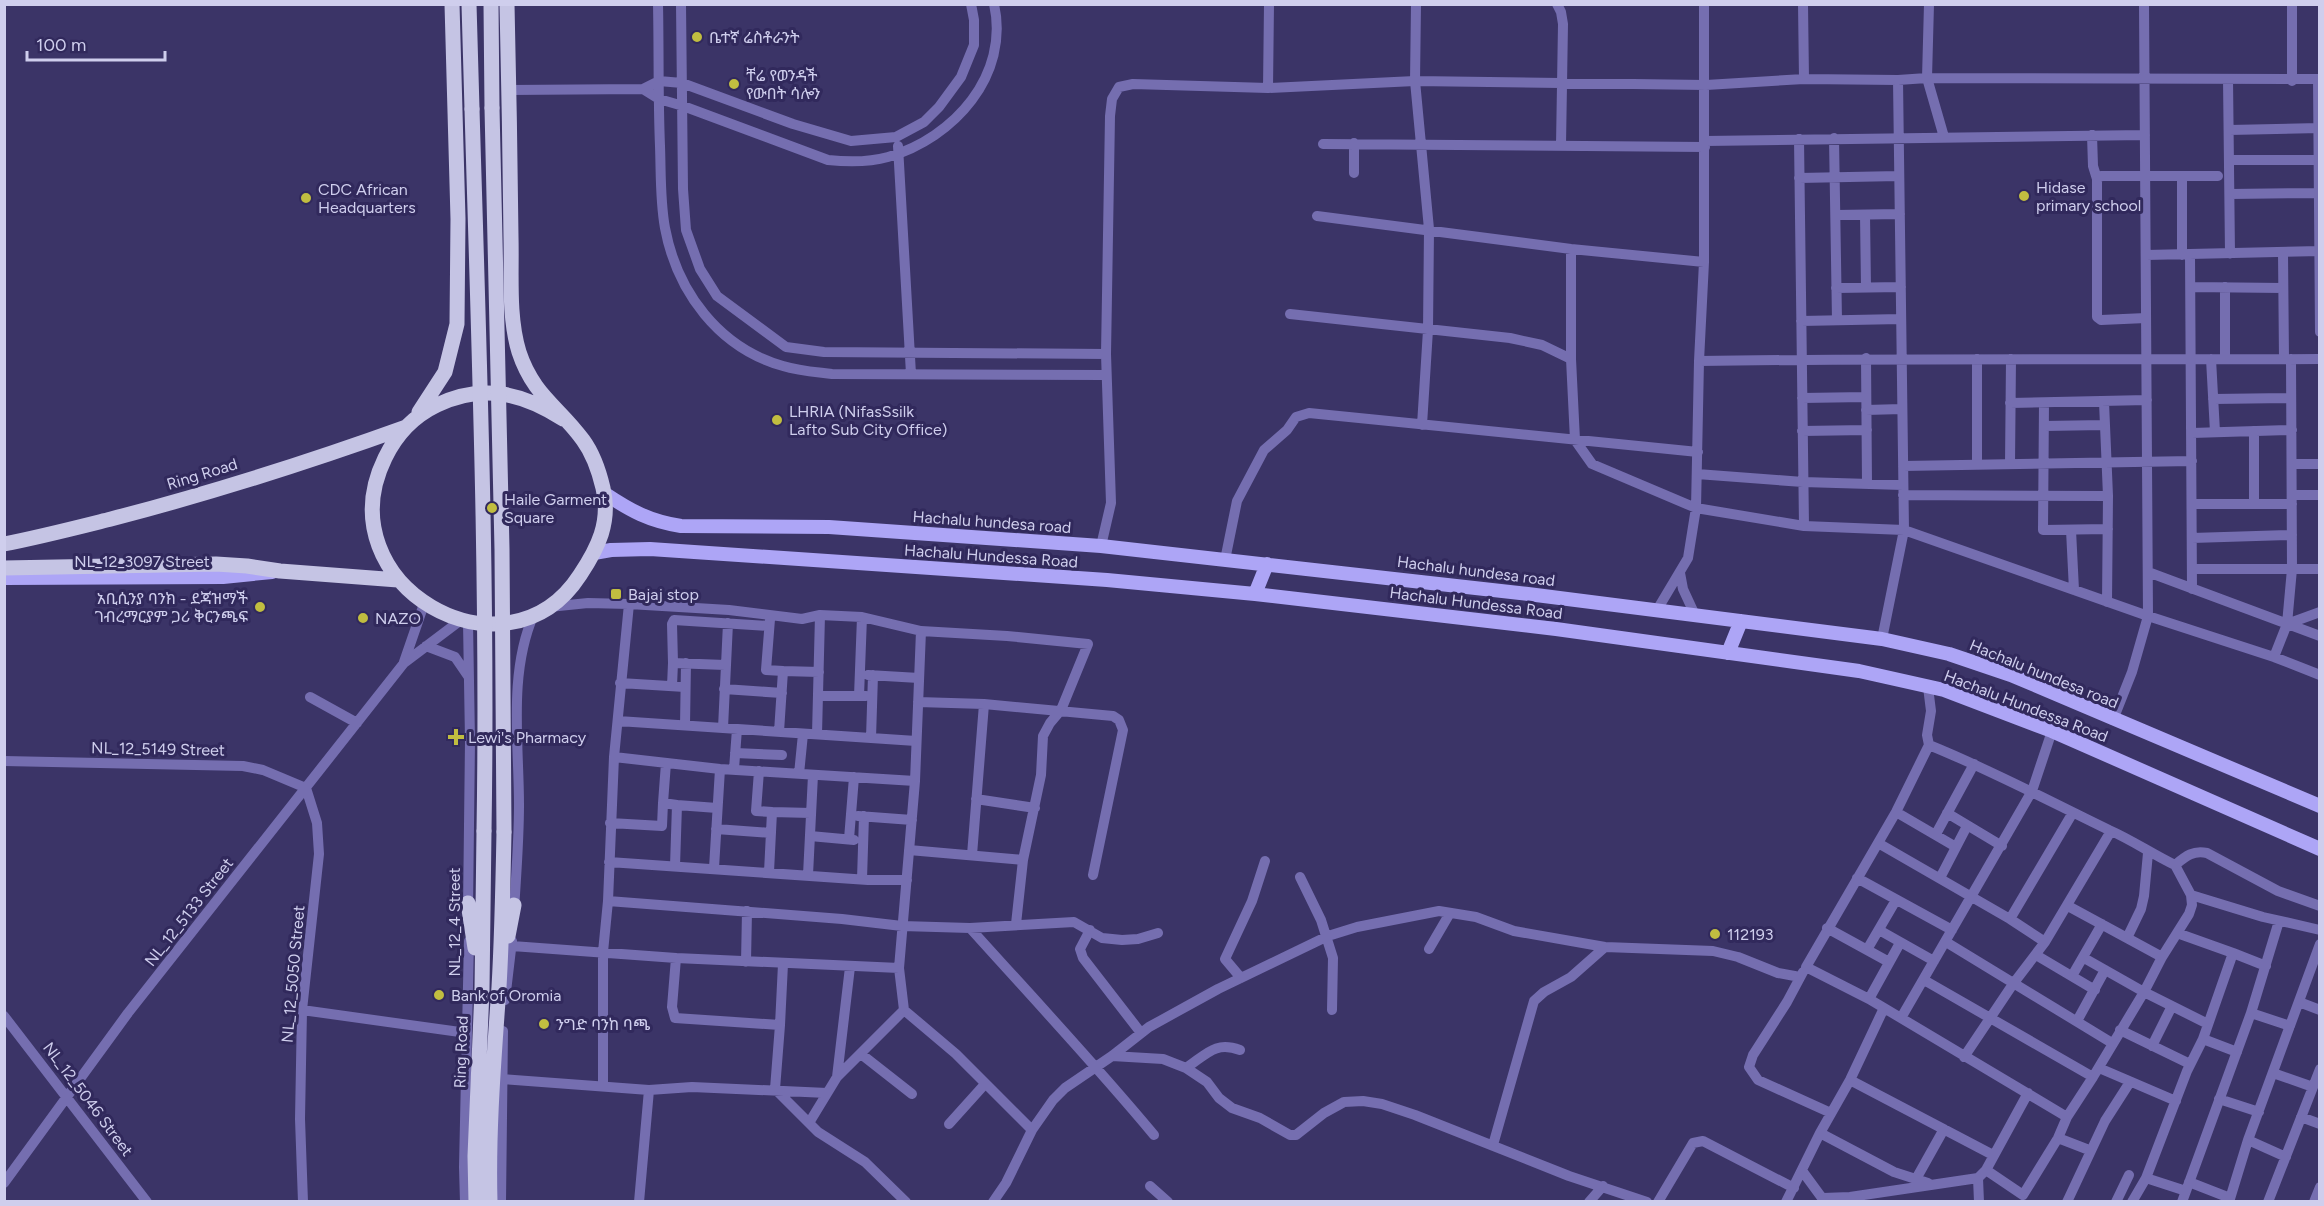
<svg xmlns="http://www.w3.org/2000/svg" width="2324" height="1206" viewBox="0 0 2324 1206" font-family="Figtree,'Noto Sans Ethiopic',sans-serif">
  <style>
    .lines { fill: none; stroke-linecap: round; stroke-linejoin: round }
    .minor { stroke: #756eb0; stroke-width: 10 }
    .major { stroke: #ada5f6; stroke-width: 14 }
    .highway { stroke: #c5c4e4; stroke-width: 15 }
    .highway-bridge { stroke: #c5c4e4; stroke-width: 15 }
    .poi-dot { fill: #c1bd40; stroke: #31295c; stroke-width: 2 }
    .labels { text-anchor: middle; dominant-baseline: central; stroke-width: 6; stroke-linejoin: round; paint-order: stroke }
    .poi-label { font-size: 16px; fill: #cfceed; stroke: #31295c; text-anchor: start }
    .street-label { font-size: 16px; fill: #cfceed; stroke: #31295c }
  </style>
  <rect width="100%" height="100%" fill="#3b3467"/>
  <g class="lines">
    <!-- minor -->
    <path class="minor" d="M 658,4 C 659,52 658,99 660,146 C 661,173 660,201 665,228 C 677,292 719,348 783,366 C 799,371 816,372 832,374 L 1106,375
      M 681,4 L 683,189 L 686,230 L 700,269 L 717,296 L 786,347 L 824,352 L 1106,354
      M 1416,4 L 1415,81 L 1429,229 L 1428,330 L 1422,425
      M 1557,4 L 1561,12 L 1563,24 L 1561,145
      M 1803,4 L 1804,79
      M 1929,4 L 1927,78 L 1944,137
      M 2228,79 L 2230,254
      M 2318,79 L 2320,332
      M 2292,81 L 2292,4
      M 1268,88 L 1269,4
      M 643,89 L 659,99 L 683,106 L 828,160 C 847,162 870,162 888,157 C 954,138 1010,75 994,4
      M 509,90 L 643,89 L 659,81 L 682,83 L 793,124 L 851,141 L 896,137 L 924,122 L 939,107 L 961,77 L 974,45 L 974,20 L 971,4
      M 2229,130 L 2320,128
      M 2092,135 L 2093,166 L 2097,179
      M 1834,138 L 1837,320
      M 1799,139 L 1804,526
      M 1705,141 L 2145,135
      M 1354,143 L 1354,173
      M 1323,144 L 1705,147
      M 898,146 L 911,374
      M 2229,160 L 2318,160
      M 2182,176 L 2182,255
      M 1799,178 L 1899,176
      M 2230,194 L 2318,193
      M 1836,215 L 1900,214
      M 1865,215 L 1866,288
      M 1317,216 L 1571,249 L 1704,262
      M 1571,249 L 1571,359 L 1575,440 L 1592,464 L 1696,508 L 1804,526 L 1904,530 L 2148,616 L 2274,657 L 2320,675
      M 2283,253 L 2284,359
      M 2146,255 L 2320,251
      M 2190,255 L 2192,589
      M 2191,287 L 2283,288
      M 1836,288 L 1901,287
      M 1290,314 L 1510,338 L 1542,345 L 1571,359
      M 2146,318 L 2101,320 L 2097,317 L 2097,179 L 2101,176 L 2218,176
      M 1801,321 L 1901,319
      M 1866,358 L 1867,484
      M 2211,359 L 2215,432
      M 2225,359 L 2225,287
      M 1699,361 C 1906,358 2113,360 2320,359
      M 1802,398 L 1866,397
      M 2213,399 L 2291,398
      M 2104,402 L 2108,496 L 2107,602
      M 2010,403 L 2147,400
      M 2044,403 L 2043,530 L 2108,529
      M 1866,410 L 1902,409
      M 2044,426 L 2104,425
      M 1802,431 L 1867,430
      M 2192,433 L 2292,430
      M 2010,464 L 2011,359
      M 2292,464 L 2320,464
      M 1977,465 L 1977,359
      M 1903,466 L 2192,461
      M 1697,474 L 1803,482 L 1903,485
      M 1903,495 L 2108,496
      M 2292,495 L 2320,495
      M 2192,504 L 2292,504
      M 2254,504 L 2254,431
      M 2071,530 L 2074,590
      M 2192,538 L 2292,535
      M 1101,546 L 1111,503 L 1106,354 L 1110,116 L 1112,99 L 1119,87 L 1133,84 L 1268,88 L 1415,81 L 1706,85 L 1804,79 L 1898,80 L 1927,78 L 2320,79
      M 1225,560 L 1237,501 L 1264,450 L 1287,430 L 1296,417 L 1309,413 L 1698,452
      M 2192,569 L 2320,569
      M 2148,572 L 2320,636
      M 1680,573 L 1683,589 L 1695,615
      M 549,607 L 588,603 L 629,604 L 729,610 L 802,619 L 820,615 L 862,617 L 921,631 L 1007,636 L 1088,644 L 1061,710 L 1050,723 L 1043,736 L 1041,775 L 1023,860 L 1016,924
      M 1657,610 L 1688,558 L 1696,508 L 1699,361 L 1704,262 L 1704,4
      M 770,619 L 766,670 L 783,671 L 779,732
      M 468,622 L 470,741 L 468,910
      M 2287,624 L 2320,612
      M 1882,639 L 1904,530 L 1898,80
      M 426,646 L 455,657 L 468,676
      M 2274,657 L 2287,624 L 2292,569 L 2291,359
      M 404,662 L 424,604
      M 725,665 L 673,663 L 672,624 L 674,620 L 769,626
      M 783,671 L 819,672
      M 868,675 L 919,678
      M 620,683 L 685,687
      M 672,686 L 673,663
      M 1928,687 L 1931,711 L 1927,735 L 1929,745 L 1896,812 L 1806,967 L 1869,999 L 2067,1117 L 2093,1077 L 2144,992 L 2162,957 L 2189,914 L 2192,905 L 2191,895 L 2175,865
      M 724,689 L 782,693
      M 818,696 L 866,696
      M 859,696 L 862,617
      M 310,697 L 357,723
      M 918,702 L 984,704 L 1113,716 L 1119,720 L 1123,730 L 1093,875
      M 2113,720 L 2132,672 L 2148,616 L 2144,4
      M 618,721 L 916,741
      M 685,725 L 686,663
      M 723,728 L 728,623
      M 817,734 L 820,615
      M 871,738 L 873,675
      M 1929,745 C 1991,770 2049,801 2109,830 C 2132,840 2152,854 2175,865 C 2186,856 2193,850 2207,853 L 2278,891 L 2320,906
      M 735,753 L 782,755
      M 614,757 L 720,769 L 915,781
      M 4,761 L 243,766 L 263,770 L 306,788
      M 666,763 L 663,803 L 677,805 L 675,866
      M 734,769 L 737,729
      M 759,771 L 756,811 L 772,812 L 769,872
      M 799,774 L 803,734
      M 976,799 L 1035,808
      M 677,805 L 717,808
      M 772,812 L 811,813
      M 1896,812 L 1956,847
      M 1947,813 L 2002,846
      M 858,816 L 912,820
      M 610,823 L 662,826 L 663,803
      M 716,829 L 771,833
      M 1936,834 L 1974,764
      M 810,836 L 854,840
      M 849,839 L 854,777
      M 1878,843 L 2010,919 L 2045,942
      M 909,850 L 1023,860
      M 972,855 L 984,704
      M 609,862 L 868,880 L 907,880
      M 714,868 L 720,769
      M 808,875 L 813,775
      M 1300,877 L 1321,920 L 1333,958 L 1332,1010
      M 1857,878 L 1952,930
      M 1940,878 L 1967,826
      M 862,879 L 864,816
      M 2191,895 L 2263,917 L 2320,930
      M 608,901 L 842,919 L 902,926 L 970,928 L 1074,922 L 1102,938 L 1122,940 L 1138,939 L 1158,933
      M 2068,906 L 2162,957
      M 514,911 C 516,876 519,841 519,805 C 519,743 508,673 534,614
      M 2010,919 L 2072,814
      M 970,928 C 1032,997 1095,1064 1154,1135
      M 1827,928 L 1889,962
      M 1090,930 L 1080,949 L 1083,958 L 1141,1033
      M 1879,930 L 1934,961
      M 2127,938 L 2141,909 L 2144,896 L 2148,853
      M 1946,942 L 2112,1043
      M 512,946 L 676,958 L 899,968 L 915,781 L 921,631
      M 1868,948 L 1896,900
      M 1429,949 L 1450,913
      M 2233,953 L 2266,966
      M 2036,955 L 2095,990
      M 676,958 L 672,1007 L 675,1018 L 780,1025 L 775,1089 L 818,1132 L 865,1162 L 906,1202
      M 2084,958 L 2144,992 L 2208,1024
      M 746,962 L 747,911
      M 1803,972 L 1787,1002 L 1753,1055 L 1749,1067 L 1758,1080 L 1831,1113
      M 2072,976 L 2102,924
      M 1241,978 L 1225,959 L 1252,901 L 1265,861
      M 1924,980 L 2093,1077
      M 1869,999 L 1900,943
      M 505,1000 L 512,941
      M 2299,1002 L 2320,1010
      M 302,1010 L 467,1033
      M 904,1010 L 956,1054 L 1032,1130
      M 2251,1013 L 2290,1026
      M 4,1016 L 147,1202
      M 1901,1018 L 2032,791 L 2052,731
      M 2077,1021 L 2105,970
      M 780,1025 L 783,964
      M 2120,1030 L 2190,1064
      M 2203,1039 L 2237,1052
      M 2152,1046 L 2172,1006
      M 861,1054 L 912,1094
      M 1112,1056 L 1163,1059 L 1186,1068 L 1207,1082 L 1219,1098 L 1232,1108 L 1260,1118 L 1290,1135 L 1296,1135 L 1324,1113 L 1344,1102 L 1363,1101 L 1382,1104 L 1415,1115 L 1569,1176 L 1647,1202
      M 1964,1057 L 2013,984 L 2045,942 L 2111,831
      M 1186,1068 C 1207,1054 1215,1041 1240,1050
      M 2099,1068 L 2176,1101
      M 2273,1073 L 2313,1087
      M 837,1077 L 850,967
      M 502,1079 L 649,1090 L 639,1202
      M 1850,1080 L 1993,1155
      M 603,1086 L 603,952 L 608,901 L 614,757 L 629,604
      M 649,1090 L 692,1087 L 827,1093
      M 2219,1099 L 2259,1112
      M 2301,1117 L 2320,1124
      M 809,1123 L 837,1077 L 904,1010 L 899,968
      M 949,1124 L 985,1084
      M 1820,1133 L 1894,1172 L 1928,1183
      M 2058,1138 L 2089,1150
      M 2248,1140 L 2286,1157
      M 1493,1145 L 1534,1001 L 1544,992 L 1571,977 L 1605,947
      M 1986,1170 L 2023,1195 L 2058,1138 L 2067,1117
      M 1803,1172 L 1825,1202
      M 1978,1178 L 1979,1202
      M 2146,1178 L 2186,1191
      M 1916,1179 L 1944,1129
      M 2189,1182 L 2230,1198
      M 4,1183 L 128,1013 L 404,663 L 461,620
      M 1150,1186 L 1168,1202
      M 1823,1198 L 1850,1197 L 1978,1178 L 1986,1170 L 2028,1093
      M 303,1202 L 300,1119 L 302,1010 L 319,854 L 317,823 L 306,788
      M 465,1202 L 464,1167 L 469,941
      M 501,1202 L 503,1031
      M 993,1202 L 1006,1183 L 1032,1130 L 1053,1100 L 1065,1088 L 1112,1056 L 1149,1027 L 1218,989 L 1328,936 L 1357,927 L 1439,911 L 1476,917 L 1514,931 L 1605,947 L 1713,951 L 1738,957 L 1778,973 L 1800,977
      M 1589,1202 L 1603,1186
      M 1658,1202 L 1693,1143 L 1703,1141 L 1794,1188
      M 1786,1202 L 1820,1133 L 1850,1080 L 1884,1008
      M 2067,1202 L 2105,1121 L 2130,1082
      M 2116,1202 L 2129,1175
      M 2132,1202 L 2146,1178 L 2187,1071 L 2203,1039 L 2233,953 L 2177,933
      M 2182,1202 L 2251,1013 L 2279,921
      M 2229,1202 L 2248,1140 L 2320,944
      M 2268,1202 L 2320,1069
      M 2314,1202 L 2320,1187"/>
    <!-- major -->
    <path class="major" d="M 604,493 C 631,511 649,521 681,526 L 829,527 L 1101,546 L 1528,594 L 1882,639 L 1949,654 L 2011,675 L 2320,806
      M 594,553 L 611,550 L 650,549 L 1107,580 L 1255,594 L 1556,629 L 1859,671 L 1944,690 L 2052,731 L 2320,849
      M 4,578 L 223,577 L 272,572
      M 1255,594 L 1267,564
      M 1728,653 L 1741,621"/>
    <!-- highway -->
    <path class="highway" d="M 469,4 L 472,109
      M 491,4 L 492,108
      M 507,4 C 509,82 510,159 511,237 C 512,274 508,316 519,352 C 533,395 559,407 583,440 C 594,455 599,471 603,488 C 611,522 598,548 580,575 C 506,689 323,585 385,458 C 396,435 414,416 437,405 C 482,383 523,393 563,419
      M 419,412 L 445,372 L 457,324 L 458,219 L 452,4
      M 4,544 C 40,537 75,528 111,519 C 211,493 309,462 406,427
      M 4,568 L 216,564 L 247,566 L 280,571 L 398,580
      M 468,903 L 475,948
      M 508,936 L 514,905
      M 476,1202 L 475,1156 L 482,990 L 484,831
      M 490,1202 C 488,1129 494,1059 499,987 C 502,936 503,884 504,832"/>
    <!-- highway-bridge -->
    <path class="highway-bridge" d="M 492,108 L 502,549 L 504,832
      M 472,109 C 479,349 488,590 484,831"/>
  </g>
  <!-- markers -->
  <g class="poi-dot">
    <circle cx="697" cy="37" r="6"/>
    <circle cx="734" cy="84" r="6"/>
    <circle cx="2024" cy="196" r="6"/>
    <circle cx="306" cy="198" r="6"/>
    <circle cx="777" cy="420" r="6"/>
    <circle cx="492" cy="508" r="6"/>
    <rect x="610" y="588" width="12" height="12" rx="3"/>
    <circle cx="260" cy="607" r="6"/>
    <circle cx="363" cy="618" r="6"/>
    <path d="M453 728h6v6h6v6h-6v6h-6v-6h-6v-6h6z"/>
    <circle cx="1715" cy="934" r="6"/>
    <circle cx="439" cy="995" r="6"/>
    <circle cx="544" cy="1024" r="6"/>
  </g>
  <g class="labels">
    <!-- poi labels -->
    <g class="poi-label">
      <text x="709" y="37">ቤተኛ ሬስቶራንት</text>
      <text x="746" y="75">ቸሬ የወንዳች<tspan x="746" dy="18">የውበት ሳሎን</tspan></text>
      <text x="2036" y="187">Hidase<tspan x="2036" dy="18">primary school</tspan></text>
      <text x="318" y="189">CDC African<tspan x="318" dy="18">Headquarters</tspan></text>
      <text x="789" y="411">LHRIA (NifasSsilk<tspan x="789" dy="18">Lafto Sub City Office)</tspan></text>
      <text x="504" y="499">Haile Garment<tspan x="504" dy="18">Square</tspan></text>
      <text x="628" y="594">Bajaj stop</text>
      <text x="248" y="598" text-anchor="end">አቢሲንያ ባንክ - ደጃዝማች<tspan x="248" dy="18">ገብረማርያም ጋሪ ቅርንጫፍ</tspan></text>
      <text x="375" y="618">NAZO</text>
      <text x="468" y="737">Lewi's Pharmacy</text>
      <text x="1727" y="934">112193</text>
      <text x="451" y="995">Bank of Oromia</text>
      <text x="556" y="1024">ንግድ ባንከ ባጫ</text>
    </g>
    <!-- street labels -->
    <g class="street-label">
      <text transform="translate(202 474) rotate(-17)">Ring Road</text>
      <text transform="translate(992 522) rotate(4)">Hachalu hundesa road</text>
      <text transform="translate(991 556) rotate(4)">Hachalu Hundessa Road</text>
      <text x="142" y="561">NL_12_3097 Street</text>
      <text transform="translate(1476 571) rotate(7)">Hachalu hundesa road</text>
      <text transform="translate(1476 603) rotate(7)">Hachalu Hundessa Road</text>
      <text transform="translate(2044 674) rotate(22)">Hachalu hundesa road</text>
      <text transform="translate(2026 706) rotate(21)">Hachalu Hundessa Road</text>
      <text transform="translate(158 749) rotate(1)">NL_12_5149 Street</text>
      <text transform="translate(189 912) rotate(-52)">NL_12_5133 Street</text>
      <text transform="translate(454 922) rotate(-90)">NL_12_4 Street</text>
      <text transform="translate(293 974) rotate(-85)">NL_12_5050 Street</text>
      <text transform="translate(461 1052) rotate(-88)">Ring Road</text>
      <text transform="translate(88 1099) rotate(53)">NL_12_5046 Street</text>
    </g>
  </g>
  <!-- border -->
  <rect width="2324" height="1206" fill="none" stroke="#cfceed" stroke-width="12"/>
  <!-- scale -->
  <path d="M27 51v9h138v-9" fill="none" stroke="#cfceed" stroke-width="3"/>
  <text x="36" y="51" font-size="18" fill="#cfceed" stroke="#31295c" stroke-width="4.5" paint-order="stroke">100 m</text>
</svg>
